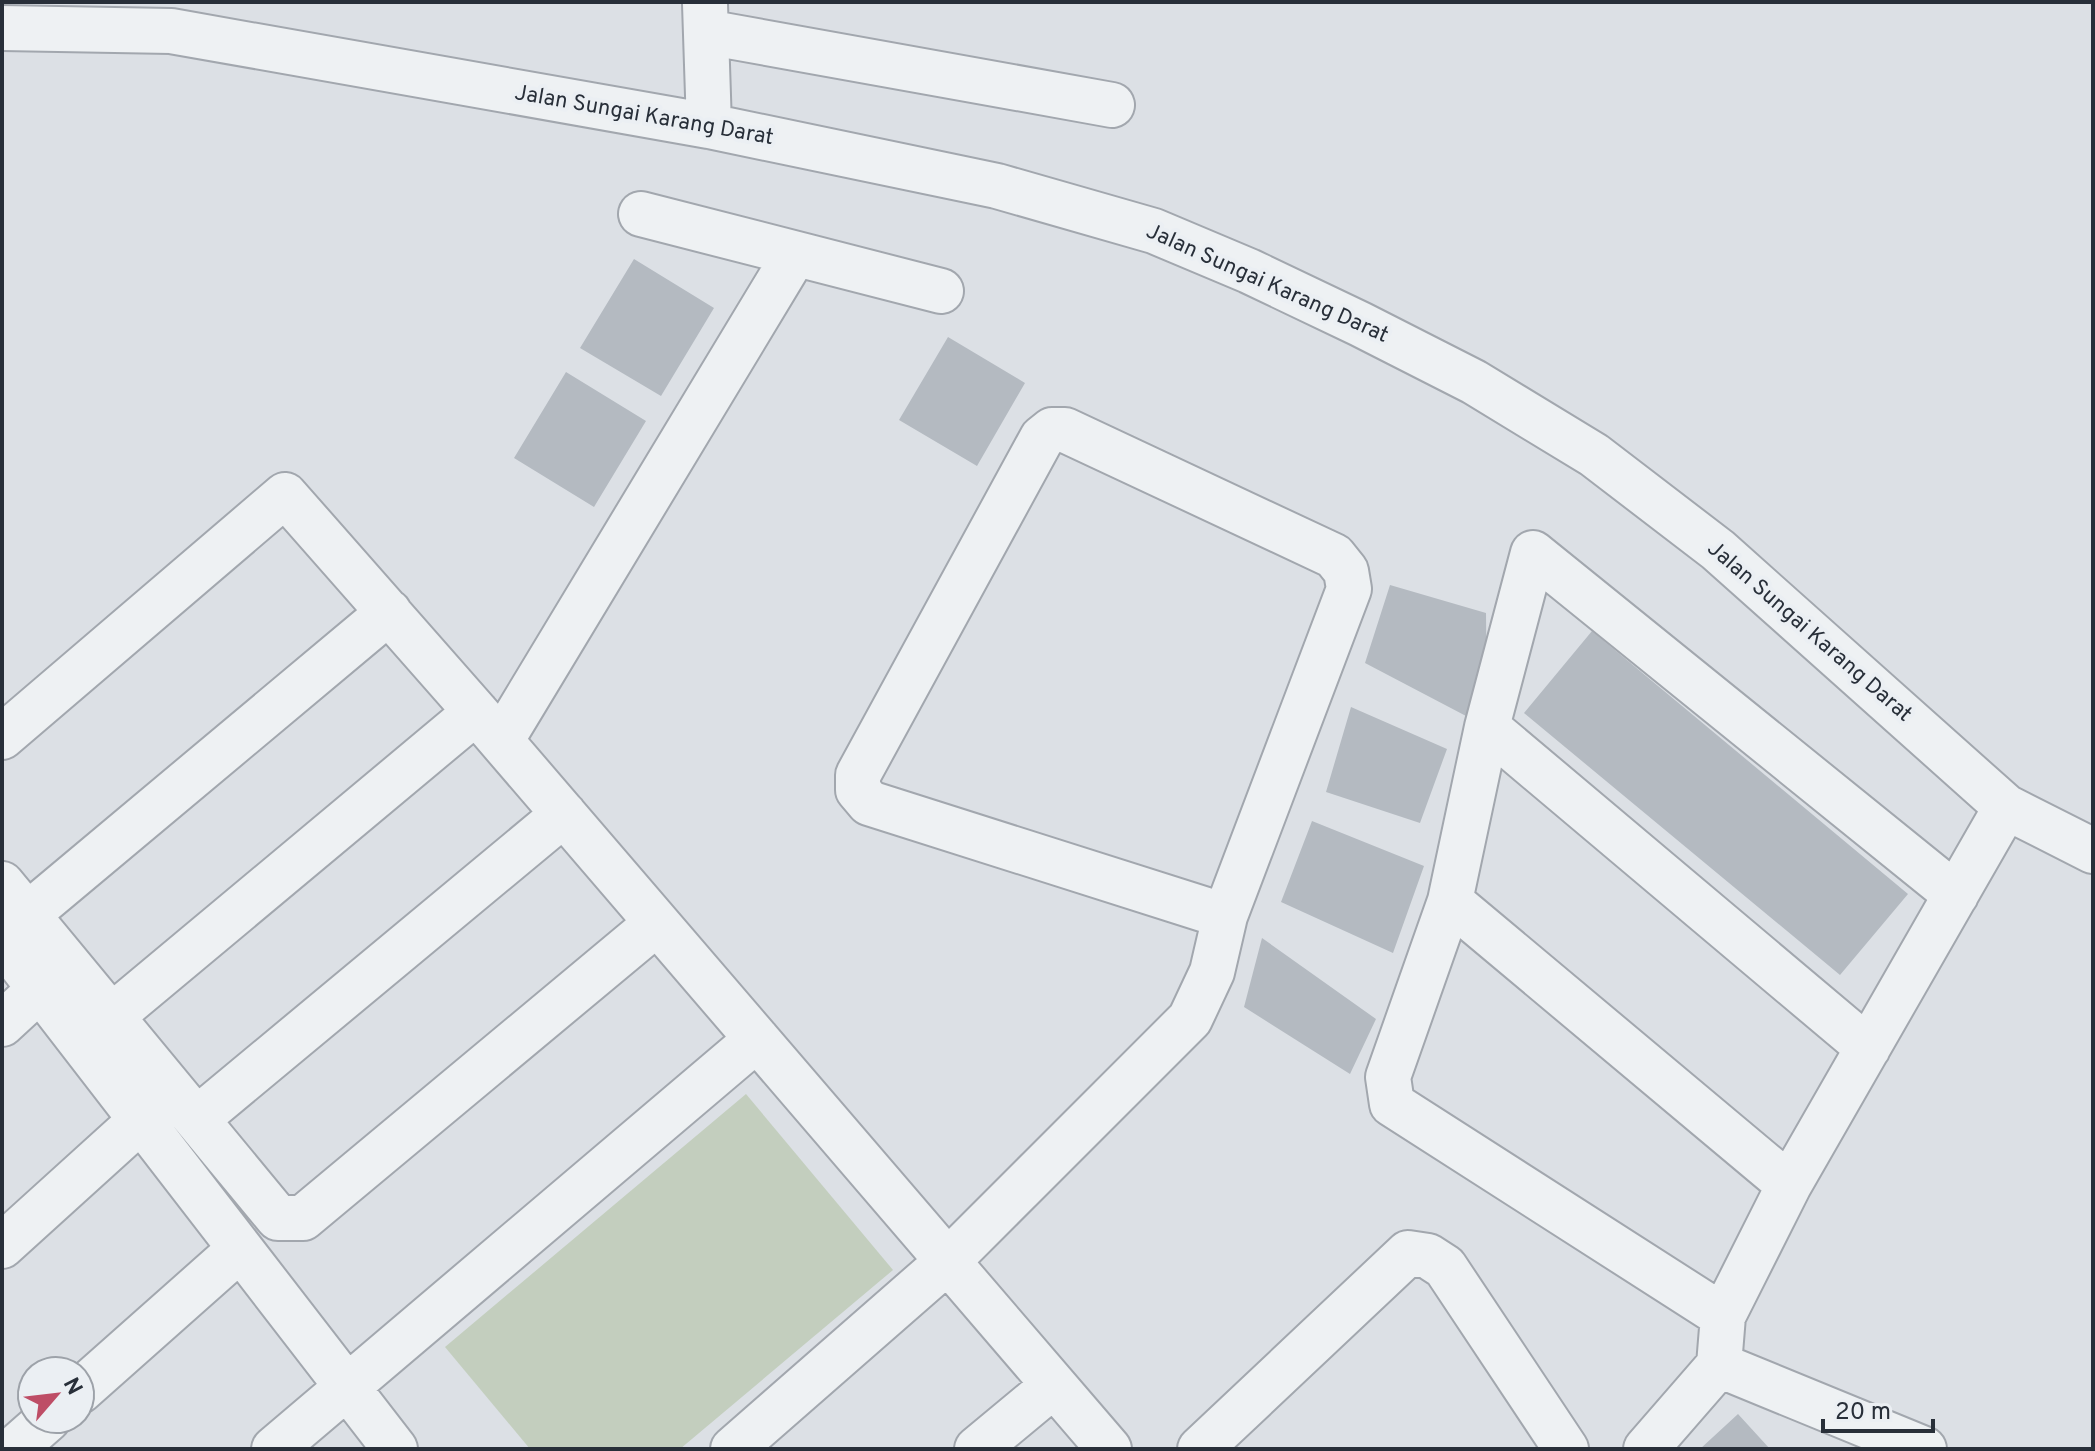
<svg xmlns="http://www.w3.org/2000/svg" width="2095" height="1451" viewBox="0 0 2095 1451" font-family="Overpass,sans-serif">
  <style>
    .green { fill: #c3cebe }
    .building { fill: #b4bac1 }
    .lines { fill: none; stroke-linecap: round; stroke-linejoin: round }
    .minor-casing { stroke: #a2a7ae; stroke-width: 48 }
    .minor { stroke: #eef1f3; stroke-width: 44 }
    .labels { text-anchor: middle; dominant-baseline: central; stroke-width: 8; stroke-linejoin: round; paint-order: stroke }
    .street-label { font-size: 22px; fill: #282f39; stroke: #ebeff3 }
  </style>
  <rect width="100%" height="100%" fill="#dce0e5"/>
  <!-- green -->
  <path class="green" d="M 746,1094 L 893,1270 L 680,1449 L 530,1449 L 445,1347 Z"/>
  <!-- building -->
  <path class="building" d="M 634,259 L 714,308 L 661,396 L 580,348 Z
    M 948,337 L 1025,383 L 977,466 L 899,420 Z
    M 566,372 L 646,421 L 594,507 L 514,458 Z
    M 1390,585 L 1486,613 L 1487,727 L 1365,663 Z
    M 1592,631 L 1908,894 L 1840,975 L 1524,713 Z
    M 1351,707 L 1447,749 L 1420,823 L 1326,792 Z
    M 1312,821 L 1424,866 L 1393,953 L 1281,902 Z
    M 1262,938 L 1376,1019 L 1350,1074 L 1244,1007 Z
    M 1738,1414 L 1770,1449 L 1700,1449 Z"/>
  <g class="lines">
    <!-- minor casing -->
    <g class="minor-casing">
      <path id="minor" d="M 705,4 L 709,126
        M 2,28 L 171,31 L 709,126 L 997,186 L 1154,231 L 1249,271 L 1360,324 L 1474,382 L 1594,455 L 1718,550 L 2006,807 L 2093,851
        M 706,32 L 1112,105
        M 641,214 L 941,291
        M 1487,727 L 1868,1048
        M 2,737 L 285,495 L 476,712 L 1109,1449
        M 501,741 L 795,254
        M 2,884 L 278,1218 L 303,1218 L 657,923
        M 1450,901 L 1789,1185
        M 27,915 L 389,612
        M 2,940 L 395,1449
        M 112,1016 L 476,712
        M 2,1024 L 40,989
        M 197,1119 L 564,814
        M 2,1246 L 141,1120
        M 1723,1316 L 1392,1104 L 1388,1077 L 1450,901 L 1487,727 L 1533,553 L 1956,895
        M 1719,1365 L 1924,1449
        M 80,1391 L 240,1249
        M 14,1449 L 48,1419
        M 274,1449 L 757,1039
        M 733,1449 L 948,1261 L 1190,1019 L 1212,972 L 1225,916 L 1349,589 L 1346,571 L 1334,556 L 1065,430 L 1052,430 L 1042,438 L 858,775 L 858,790 L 869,803 L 1225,916
        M 977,1449 L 1054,1385
        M 1200,1449 L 1408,1253 L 1428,1256 L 1445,1267 L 1566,1449
        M 1646,1449 L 1719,1365 L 1723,1316 L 1789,1185 L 2006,807"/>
    </g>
    <!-- minor -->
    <use href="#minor" class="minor"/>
  </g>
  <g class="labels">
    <!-- street labels -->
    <g class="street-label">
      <text transform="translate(644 116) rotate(10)">Jalan Sungai Karang Darat</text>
      <text transform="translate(1267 284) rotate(24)">Jalan Sungai Karang Darat</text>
      <text transform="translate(1809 632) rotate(41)">Jalan Sungai Karang Darat</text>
    </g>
  </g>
  <!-- border -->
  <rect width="2095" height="1451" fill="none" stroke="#282f39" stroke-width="8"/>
  <!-- north arrow -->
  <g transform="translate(56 1395) rotate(62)"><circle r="38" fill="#ebeff3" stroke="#9da2a9" stroke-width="2"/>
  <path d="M0-6L14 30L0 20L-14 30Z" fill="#be4d66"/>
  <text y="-12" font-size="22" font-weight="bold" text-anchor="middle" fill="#282f39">N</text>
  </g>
  <!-- scale -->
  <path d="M1823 1419v12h110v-12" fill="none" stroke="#282f39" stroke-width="4"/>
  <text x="1835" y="1419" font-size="24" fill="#282f39" stroke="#ebeff3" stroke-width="6" paint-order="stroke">20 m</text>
</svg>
